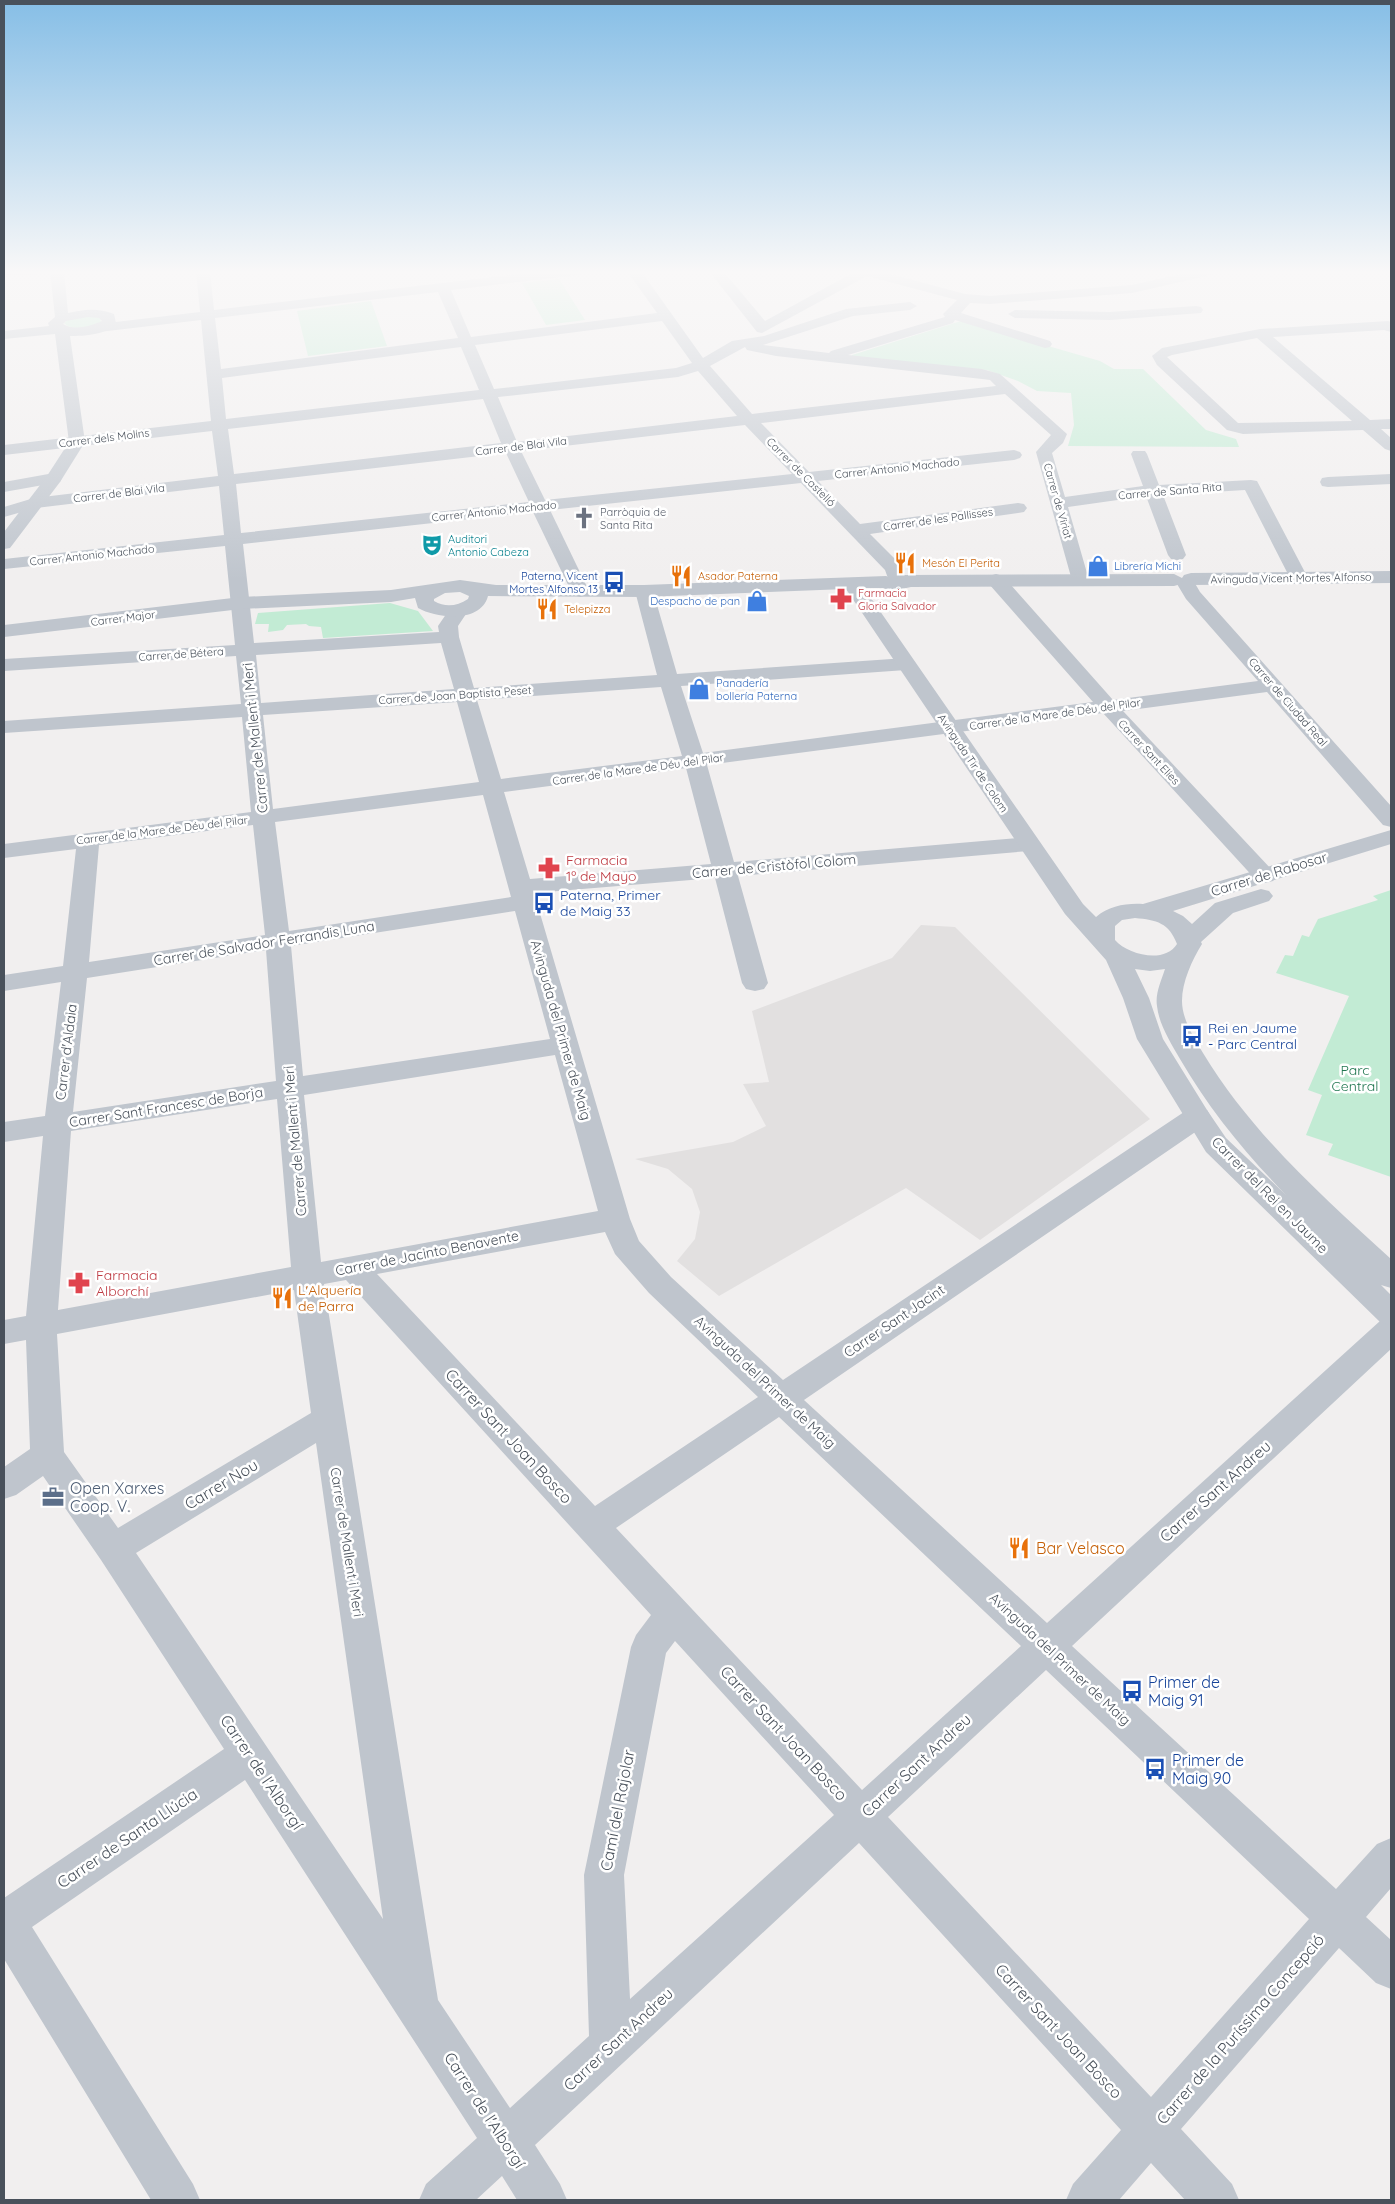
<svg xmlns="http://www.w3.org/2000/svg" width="1395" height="2204" viewBox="0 0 1395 2204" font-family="Quicksand,sans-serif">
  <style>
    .education { fill: #e2e0e0 }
    .green { fill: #c2ebd4 }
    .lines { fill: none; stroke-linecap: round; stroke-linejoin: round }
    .minor { fill: #bfc5cd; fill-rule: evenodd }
    .tertiary { fill: #bfc5cd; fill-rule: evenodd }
    .labels { text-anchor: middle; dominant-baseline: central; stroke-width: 5; stroke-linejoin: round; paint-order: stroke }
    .far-street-label { font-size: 11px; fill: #49515b; stroke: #fff }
    .far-worship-label { font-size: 11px; fill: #5b616d; stroke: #fff; text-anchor: start }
    .far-culture-label { font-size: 11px; fill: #0d838f; stroke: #fff; text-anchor: start }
    .far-food-label { font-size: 11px; fill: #c56008; stroke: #fff; text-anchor: start }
    .far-shop-label { font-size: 11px; fill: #366cbe; stroke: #fff; text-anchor: start }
    .far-transit-label { font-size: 11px; fill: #164399; stroke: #fff; text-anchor: end }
    .far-health-label { font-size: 11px; fill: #be3a42; stroke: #fff; text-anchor: start }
    .street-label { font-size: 14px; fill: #49515b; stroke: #fff }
    .health-label { font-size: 14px; fill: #be3a42; stroke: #fff; text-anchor: start }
    .transit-label { font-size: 14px; fill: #164399; stroke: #fff; text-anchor: start }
    .park-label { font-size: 14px; fill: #207650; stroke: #fff }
    .food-label { font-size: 14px; fill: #c56008; stroke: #fff; text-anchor: start }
    .near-street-label { font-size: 16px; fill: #49515b; stroke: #fff }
    .near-service-label { font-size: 16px; fill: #4e5e75; stroke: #fff; text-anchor: start }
    .near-food-label { font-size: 16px; fill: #c56008; stroke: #fff; text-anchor: start }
    .near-transit-label { font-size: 16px; fill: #164399; stroke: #fff; text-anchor: start }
  </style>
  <rect width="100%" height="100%" fill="#f1efef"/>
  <!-- education -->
  <path class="education" d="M 921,925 L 955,927 L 1150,1119 L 980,1240 L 906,1188 L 719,1296 L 677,1261 L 695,1239 L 700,1212 L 692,1189 L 668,1169 L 635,1159 L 733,1142 L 766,1126 L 743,1084 L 769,1082 L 752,1011 L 892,958 Z"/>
  <!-- green -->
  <path class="green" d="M 559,279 L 585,320 L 546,325 L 522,283 Z
    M 371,301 L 387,346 L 308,356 L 297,311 Z
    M 86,316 L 100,318 L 101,322 C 92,327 72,332 64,323 L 69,319 Z
    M 961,321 L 1100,361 L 1114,369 L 1143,369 L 1206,430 L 1236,439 L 1239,447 L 1068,446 L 1074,425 L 1071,393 L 1037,391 L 1018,381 L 987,370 L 852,358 L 852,355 Z
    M 390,603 L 418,611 L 433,631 L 323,638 L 321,627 L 309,626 L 306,624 L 287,625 L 283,630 L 268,632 L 269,624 L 255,624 L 258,613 Z
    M 1391,890 L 1391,1177 L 1328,1155 L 1333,1144 L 1306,1135 L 1322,1095 L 1308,1090 L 1349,996 L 1276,973 L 1285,955 L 1293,956 L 1302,935 L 1309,937 L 1318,919 L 1378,900 L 1373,896 Z"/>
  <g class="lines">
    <!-- minor -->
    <path class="minor" d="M 4,271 L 41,271 L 34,275 L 4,275 Z
      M 196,271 L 210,271 L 214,310 L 543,271 L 585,271 L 578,275 L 451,290 L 471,337 L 657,313 L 627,271 L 641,271 L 703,358 L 732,341 L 764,336 L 846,309 L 910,302 L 917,306 L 910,310 L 853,316 L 763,345 L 829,353 L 831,351 L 945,317 L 943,314 L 957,300 L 867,276 L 762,333 L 757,332 L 709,271 L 723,271 L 765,321 L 856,271 L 879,271 L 965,294 L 990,296 L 1132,285 L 1194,271 L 1217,271 L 1215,274 L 1132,293 L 990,304 L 970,303 L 961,313 L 1050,341 L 1052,344 L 1050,347 L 1045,348 L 955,320 L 953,323 L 848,355 L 982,369 L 1000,374 L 1067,434 L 1063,443 L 1052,453 L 1065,497 L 1143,486 L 1131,454 L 1133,451 L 1145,451 L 1147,454 L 1159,485 L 1251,480 L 1257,481 L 1308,578 L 1306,582 L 1299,584 L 1292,582 L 1290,578 L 1245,490 L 1163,495 L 1186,555 L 1183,559 L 1177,560 L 1171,559 L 1168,555 L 1146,496 L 1068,507 L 1089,580 L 1087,584 L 1080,586 L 1073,584 L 1036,452 L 1051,435 L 1005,394 L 761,423 L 809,472 L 1014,450 L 1020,452 L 1022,455 L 1020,458 L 1014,460 L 818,481 L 860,524 L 1018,503 L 1024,504 L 1027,508 L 1024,512 L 1018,513 L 870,534 L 901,565 L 905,577 L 903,581 L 896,583 L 889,581 L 885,570 L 801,483 L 550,510 L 589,591 L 587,595 L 580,597 L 573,595 L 571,591 L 533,512 L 243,544 L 254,643 L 439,632 L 438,626 L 451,607 L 458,605 L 465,607 L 468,611 L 458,626 L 459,637 L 474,688 L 657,675 L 635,591 L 637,587 L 644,585 L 651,587 L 653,591 L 677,674 L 906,658 L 913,660 L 916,664 L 913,668 L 906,670 L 681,686 L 703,753 L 1093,702 L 989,584 L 987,580 L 989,576 L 996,574 L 1003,576 L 1113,700 L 1258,681 L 1186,599 L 1177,584 L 1179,580 L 1186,578 L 1193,580 L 1200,592 L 1391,806 L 1391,827 L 1383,825 L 1267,692 L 1123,711 L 1273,871 L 1277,876 L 1273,881 L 1265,883 L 1257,881 L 1103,713 L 707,765 L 734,862 L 1029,837 L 1037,839 L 1041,844 L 1037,849 L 1029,851 L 738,876 L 768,983 L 764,989 L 755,991 L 746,989 L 742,983 L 715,878 L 534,893 L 630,1219 L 639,1241 L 671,1277 L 783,1380 L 1187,1110 L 1197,1107 L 1207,1110 L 1211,1117 L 1207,1124 L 804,1400 L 1047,1623 L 1380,1321 L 1391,1318 L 1391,1349 L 1072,1646 L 1336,1889 L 1377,1844 L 1391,1838 L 1391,1888 L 1366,1917 L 1391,1940 L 1391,1989 L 1376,1983 L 1339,1948 L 1181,2129 L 1232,2184 L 1239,2200 L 1185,2200 L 1151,2163 L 1119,2200 L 1066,2200 L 1073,2184 L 1121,2130 L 859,1843 L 535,2145 L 560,2184 L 567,2200 L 517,2200 L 502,2176 L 476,2200 L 419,2200 L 426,2184 L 477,2138 L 245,1780 L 32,1927 L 193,2184 L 200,2200 L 151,2200 L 4,1959 L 4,1898 L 224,1749 L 101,1560 L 43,1476 L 16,1495 L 4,1499 L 4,1467 L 30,1449 L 26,1340 L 4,1344 L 4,1320 L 26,1316 L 43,1136 L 4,1142 L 4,1122 L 45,1116 L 61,982 L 4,991 L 4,975 L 63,966 L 76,849 L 4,858 L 4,844 L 251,812 L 242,717 L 4,733 L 4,721 L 241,704 L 236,656 L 4,671 L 4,659 L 235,645 L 225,546 L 4,569 L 4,559 L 224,535 L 219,486 L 36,508 L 4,517 L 4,507 L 34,498 L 218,476 L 212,431 L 4,455 L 4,445 L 211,421 L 201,320 L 99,332 L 92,328 L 99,324 L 200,312 ZM 438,292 L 458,338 L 221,369 L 215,318 ZM 662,321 L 692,363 L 676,368 L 494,389 L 475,345 ZM 461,347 L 479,390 L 226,419 L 222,378 ZM 745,347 L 747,350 L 776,356 L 982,379 L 990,380 L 996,386 L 752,414 L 710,366 ZM 698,371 L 737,416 L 517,442 L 498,397 L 678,377 ZM 483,399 L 501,443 L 234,474 L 228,429 ZM 745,425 L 792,474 L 545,500 L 521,451 ZM 506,453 L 529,502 L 241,533 L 236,484 ZM 441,643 L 454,689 L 261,703 L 256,655 ZM 661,687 L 682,756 L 501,779 L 477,700 ZM 457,702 L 479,782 L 273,809 L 263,715 ZM 686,768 L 711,864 L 530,879 L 504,792 ZM 483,795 L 511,897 L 289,931 L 275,822 ZM 253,825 L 265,935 L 89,962 L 99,845 ZM 515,911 L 550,1039 L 303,1076 L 291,946 ZM 266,950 L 276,1081 L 73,1112 L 87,978 ZM 555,1055 L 598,1211 L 321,1262 L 304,1095 ZM 277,1099 L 291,1267 L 58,1310 L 71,1131 ZM 605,1232 L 615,1254 L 649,1293 L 758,1397 L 595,1506 L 377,1274 ZM 346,1280 L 651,1615 L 636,1635 L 631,1647 L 584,1875 L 589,2036 L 510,2108 L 438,2000 L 324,1284 ZM 294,1290 L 311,1413 L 118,1528 L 64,1452 L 57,1334 ZM 779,1417 L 1021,1646 L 862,1790 L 616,1528 ZM 316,1443 L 383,1919 L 136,1553 ZM 675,1641 L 834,1815 L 630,1999 L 624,1875 L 666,1653 ZM 1046,1670 L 1309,1919 L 1151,2097 L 888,1817 Z
      M 1196,306 L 1201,307 L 1203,310 L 1201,313 L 1110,320 L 1015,318 L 1008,314 L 1015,310 L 1110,312 Z
      M 1388,321 L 1391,322 L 1391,332 L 1384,330 L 1273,337 L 1370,420 L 1391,419 L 1391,429 L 1381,429 L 1391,438 L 1391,451 L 1385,449 L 1363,430 L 1243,434 L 1227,430 L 1157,365 L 1152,356 L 1162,348 L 1260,329 ZM 1257,338 L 1352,421 L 1238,423 L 1167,357 L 1172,355 Z
      M 54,473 L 60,474 L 62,478 L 60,482 L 4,492 L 4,482 Z
      M 1391,474 L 1391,484 L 1328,487 L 1322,486 L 1320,482 L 1322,478 L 1328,477 Z"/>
    <!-- tertiary -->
    <path class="tertiary" d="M 50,271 L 64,271 L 68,313 C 85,309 98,308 114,314 L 116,323 C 107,335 84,336 70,336 L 85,442 L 60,482 L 10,548 L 4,549 L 4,532 L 47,476 L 69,442 L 55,334 L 4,339 L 4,331 L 49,326 L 48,323 L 55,317 ZM 88,317 L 99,318 L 102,321 C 91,326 74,331 63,324 L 66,321 Z
      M 1391,571 L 1391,583 L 1191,585 L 1183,581 L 1181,584 L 1174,586 L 911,587 L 892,591 L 883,588 L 864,588 L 1083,904 L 1096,917 C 1109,906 1126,903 1143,904 L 1391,830 L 1391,844 L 1173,911 L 1183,916 L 1192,924 L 1215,903 L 1261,889 L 1269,891 L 1273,896 L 1269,901 L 1233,913 L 1201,942 L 1202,944 C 1192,960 1182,982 1182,1001 C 1182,1019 1194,1038 1203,1053 C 1252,1134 1322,1196 1391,1259 L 1391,1288 L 1381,1285 L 1391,1295 L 1391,1326 L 1380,1322 L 1206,1152 L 1137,1039 L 1123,998 L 1106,960 L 1065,914 L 846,589 L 644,597 L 488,596 C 481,623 438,619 418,608 L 415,598 L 391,602 L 241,609 L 4,637 L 4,625 L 241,597 L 391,590 L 460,580 L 496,585 L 644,585 L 886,576 L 895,579 L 904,575 L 1174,574 L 1182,578 L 1184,575 L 1191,573 ZM 460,592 L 469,596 L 468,599 C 457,606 446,608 434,601 L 434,599 L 445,593 ZM 1135,918 C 1157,920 1169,923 1177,944 C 1165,964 1128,955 1115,940 L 1115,926 L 1122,920 ZM 1135,969 L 1150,971 L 1165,969 C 1161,981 1155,994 1157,1006 C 1159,1025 1171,1043 1180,1059 C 1209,1109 1245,1153 1286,1195 L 1226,1138 L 1207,1110 L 1163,1039 L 1149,998 Z"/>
  </g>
  <!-- sky -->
  <linearGradient id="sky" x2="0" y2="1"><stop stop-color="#86bee6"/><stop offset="0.47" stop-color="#f9f8f8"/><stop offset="1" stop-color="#f9f8f8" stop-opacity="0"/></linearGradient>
  <rect width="1395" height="580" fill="url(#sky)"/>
  <!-- icons -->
  <defs>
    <g id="church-bare" transform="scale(1.725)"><path d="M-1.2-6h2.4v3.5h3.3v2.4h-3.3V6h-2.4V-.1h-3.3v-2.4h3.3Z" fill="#6b7280" stroke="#fff" stroke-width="2.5" paint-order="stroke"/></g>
    <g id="theatre-bare" transform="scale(1.725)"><path d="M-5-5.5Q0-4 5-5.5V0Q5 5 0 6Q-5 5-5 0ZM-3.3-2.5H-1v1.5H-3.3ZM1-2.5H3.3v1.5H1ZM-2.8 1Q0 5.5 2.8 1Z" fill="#0f9aa8" stroke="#fff" stroke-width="2.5" paint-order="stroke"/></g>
    <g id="restaurant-bare" transform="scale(1.725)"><path d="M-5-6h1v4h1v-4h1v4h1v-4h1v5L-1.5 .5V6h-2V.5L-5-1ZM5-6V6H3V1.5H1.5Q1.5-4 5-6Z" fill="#e8710a" stroke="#fff" stroke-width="2.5" paint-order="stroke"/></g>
    <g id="shop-bare" transform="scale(1.725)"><path d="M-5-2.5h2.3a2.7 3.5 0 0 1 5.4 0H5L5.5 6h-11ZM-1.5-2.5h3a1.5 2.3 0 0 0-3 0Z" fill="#3f7fe0" stroke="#fff" stroke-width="2.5" paint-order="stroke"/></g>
    <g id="bus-bare" transform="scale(1.725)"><path d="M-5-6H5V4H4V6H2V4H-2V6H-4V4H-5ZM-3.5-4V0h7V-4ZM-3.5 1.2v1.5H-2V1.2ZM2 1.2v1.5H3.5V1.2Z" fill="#1a4fb4" stroke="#fff" stroke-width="2.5" paint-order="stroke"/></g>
    <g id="pharmacy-bare" transform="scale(1.725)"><path d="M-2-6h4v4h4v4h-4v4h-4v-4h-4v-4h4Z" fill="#e0444e" stroke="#fff" stroke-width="2.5" paint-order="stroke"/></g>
    <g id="office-bare" transform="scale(1.725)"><path d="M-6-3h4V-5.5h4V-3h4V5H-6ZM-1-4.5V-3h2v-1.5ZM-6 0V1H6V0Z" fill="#5c6f8a" stroke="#fff" stroke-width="2.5" paint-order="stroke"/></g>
  </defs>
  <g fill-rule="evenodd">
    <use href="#church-bare" x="584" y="518"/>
    <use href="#theatre-bare" x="432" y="545"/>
    <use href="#restaurant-bare" x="905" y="563"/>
    <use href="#shop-bare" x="1098" y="566"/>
    <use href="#restaurant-bare" x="681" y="576"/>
    <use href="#bus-bare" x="614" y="582"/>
    <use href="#pharmacy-bare" x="841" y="599"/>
    <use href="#shop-bare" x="757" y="601"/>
    <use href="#restaurant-bare" x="547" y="609"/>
    <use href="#shop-bare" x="699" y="689"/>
    <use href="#pharmacy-bare" x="549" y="868"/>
    <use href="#bus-bare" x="544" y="903"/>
    <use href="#bus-bare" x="1192" y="1036"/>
    <use href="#pharmacy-bare" x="79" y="1283"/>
    <use href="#restaurant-bare" x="282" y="1298"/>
    <use href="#office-bare" x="53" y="1497"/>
    <use href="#restaurant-bare" x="1019" y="1548"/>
    <use href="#bus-bare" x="1132" y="1691"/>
    <use href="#bus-bare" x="1155" y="1769"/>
  </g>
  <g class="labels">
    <!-- far-street labels -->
    <g class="far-street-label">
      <text transform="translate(104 438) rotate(-7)">Carrer dels Molins</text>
      <text transform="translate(521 446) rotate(-7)">Carrer de Blai Vila</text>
      <text transform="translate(897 468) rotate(-6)">Carrer Antonio Machado</text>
      <text transform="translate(801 472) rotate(45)">Carrer de Castelló</text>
      <text transform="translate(1170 491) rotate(-5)">Carrer de Santa Rita</text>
      <text transform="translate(119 493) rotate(-7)">Carrer de Blai Vila</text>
      <text transform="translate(1058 501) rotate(74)">Carrer de Viriat</text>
      <text transform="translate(494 511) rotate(-6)">Carrer Antonio Machado</text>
      <text transform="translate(938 519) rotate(-8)">Carrer de les Pallisses</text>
      <text transform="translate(92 555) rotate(-6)">Carrer Antonio Machado</text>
      <text transform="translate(1291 578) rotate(-1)">Avinguda Vicent Mortes Alfonso</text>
      <text transform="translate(123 618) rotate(-7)">Carrer Major</text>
      <text transform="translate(181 654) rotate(-4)">Carrer de Bétera</text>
      <text transform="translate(455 695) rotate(-4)">Carrer de Joan Baptista Peset</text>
      <text transform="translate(1288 702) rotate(49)">Carrer de Ciudad Real</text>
      <text transform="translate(1055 714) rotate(-8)">Carrer de la Mare de Déu del Pilar</text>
      <text transform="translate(1149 752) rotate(47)">Carrer Sant Elies</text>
      <text transform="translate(973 763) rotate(56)">Avinguda Tir de Colom</text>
      <text transform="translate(638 769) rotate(-8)">Carrer de la Mare de Déu del Pilar</text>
      <text transform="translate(162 830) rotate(-7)">Carrer de la Mare de Déu del Pilar</text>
    </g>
    <!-- far-worship labels -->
    <g class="far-worship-label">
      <text x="600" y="512">Parròquia de<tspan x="600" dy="13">Santa Rita</tspan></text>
    </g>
    <!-- far-culture labels -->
    <g class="far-culture-label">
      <text x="448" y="539">Auditori<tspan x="448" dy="13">Antonio Cabeza</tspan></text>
    </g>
    <!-- far-food labels -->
    <g class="far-food-label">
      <text x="922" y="563">Mesón El Perita</text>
      <text x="698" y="576">Asador Paterna</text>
      <text x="564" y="609">Telepizza</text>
    </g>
    <!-- far-shop labels -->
    <g class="far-shop-label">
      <text x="1114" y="566">Librería Michi</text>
      <text x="740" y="601" text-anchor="end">Despacho de pan</text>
      <text x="716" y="683">Panadería<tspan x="716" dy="13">bollería Paterna</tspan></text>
    </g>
    <!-- far-transit labels -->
    <g class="far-transit-label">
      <text x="598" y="576">Paterna, Vicent<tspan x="598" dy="13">Mortes Alfonso 13</tspan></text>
    </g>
    <!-- far-health labels -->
    <g class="far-health-label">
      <text x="858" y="593">Farmacia<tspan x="858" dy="13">Gloria Salvador</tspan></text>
    </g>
    <!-- street labels -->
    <g class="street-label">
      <text transform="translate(255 738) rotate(-96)">Carrer de Mallent i Meri</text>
      <text transform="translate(774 866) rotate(-5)">Carrer de Cristòfol Colom</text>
      <text transform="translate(1269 874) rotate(-17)">Carrer de Rabosar</text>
      <text transform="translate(264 943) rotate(-9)">Carrer de Salvador Ferrandis Luna</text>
      <text transform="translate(561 1030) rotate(74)">Avinguda del Primer de Maig</text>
      <text transform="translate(66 1052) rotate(-83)">Carrer d'Aldaia</text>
      <text transform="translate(166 1107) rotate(-9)">Carrer Sant Francesc de Borja</text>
      <text transform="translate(295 1141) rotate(-95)">Carrer de Mallent i Meri</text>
      <text transform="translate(1270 1195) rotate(45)">Carrer del Rei en Jaume</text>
      <text transform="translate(427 1253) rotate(-11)">Carrer de Jacinto Benavente</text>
      <text transform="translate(894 1321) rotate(-34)">Carrer Sant Jacint</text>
      <text transform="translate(765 1382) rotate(43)">Avinguda del Primer de Maig</text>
      <text transform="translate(347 1542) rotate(81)">Carrer de Mallent i Meri</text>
      <text transform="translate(1060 1659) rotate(43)">Avinguda del Primer de Maig</text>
    </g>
    <!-- health labels -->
    <g class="health-label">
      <text x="566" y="860">Farmacia<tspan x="566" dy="16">1º de Mayo</tspan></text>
      <text x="96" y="1275">Farmacia<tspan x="96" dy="16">Alborchí</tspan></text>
    </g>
    <!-- transit labels -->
    <g class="transit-label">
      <text x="560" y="895">Paterna, Primer<tspan x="560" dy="16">de Maig 33</tspan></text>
      <text x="1208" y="1028">Rei en Jaume<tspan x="1208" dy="16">- Parc Central</tspan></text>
    </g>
    <!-- park labels -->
    <g class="park-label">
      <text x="1355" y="1070">Parc<tspan x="1355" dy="16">Central</tspan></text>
    </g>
    <!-- food labels -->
    <g class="food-label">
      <text x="298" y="1290">L'Alquería<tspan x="298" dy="16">de Parra</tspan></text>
    </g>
    <!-- near-street labels -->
    <g class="near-street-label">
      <text transform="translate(509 1436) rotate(47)">Carrer Sant Joan Bosco</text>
      <text transform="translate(221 1484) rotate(-31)">Carrer Nou</text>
      <text transform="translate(1215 1491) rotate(-42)">Carrer Sant Andreu</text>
      <text transform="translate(784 1733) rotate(47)">Carrer Sant Joan Bosco</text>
      <text transform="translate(916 1765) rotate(-43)">Carrer Sant Andreu</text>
      <text transform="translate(262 1772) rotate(56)">Carrer de l'Alborgí</text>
      <text transform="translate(617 1810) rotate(-79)">Camí del Rajolar</text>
      <text transform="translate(127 1838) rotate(-34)">Carrer de Santa Llúcia</text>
      <text transform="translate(1240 2029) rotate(-49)">Carrer de la Puríssima Concepció</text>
      <text transform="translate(1059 2031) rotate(47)">Carrer Sant Joan Bosco</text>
      <text transform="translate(618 2039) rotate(-43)">Carrer Sant Andreu</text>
      <text transform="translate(485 2110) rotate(57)">Carrer de l'Alborgí</text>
    </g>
    <!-- near-service labels -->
    <g class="near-service-label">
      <text x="70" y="1488">Open Xarxes<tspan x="70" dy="18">Coop. V.</tspan></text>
    </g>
    <!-- near-food labels -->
    <g class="near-food-label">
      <text x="1036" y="1548">Bar Velasco</text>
    </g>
    <!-- near-transit labels -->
    <g class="near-transit-label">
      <text x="1148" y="1682">Primer de<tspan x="1148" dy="18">Maig 91</tspan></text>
      <text x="1172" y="1760">Primer de<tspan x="1172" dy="18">Maig 90</tspan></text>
    </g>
  </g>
  <!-- border -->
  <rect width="1395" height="2204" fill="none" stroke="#49515b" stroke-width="10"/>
</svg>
